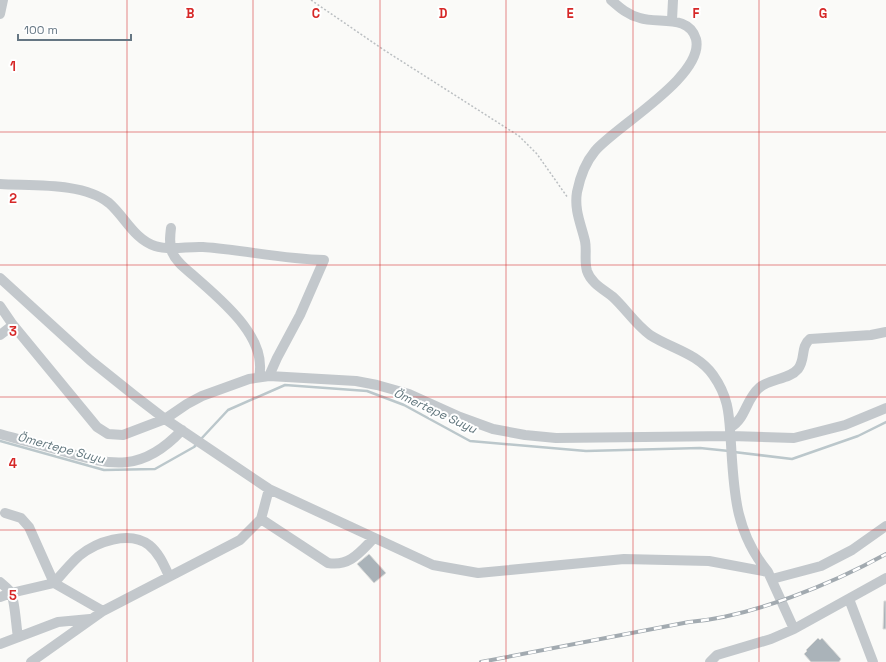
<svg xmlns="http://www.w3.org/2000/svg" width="886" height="662" viewBox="0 0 886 662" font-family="'Space Grotesk',sans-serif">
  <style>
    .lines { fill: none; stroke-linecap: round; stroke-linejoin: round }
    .stream { stroke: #bbc7cb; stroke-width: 2.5 }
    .building { fill: #aab3b9; stroke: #dcdcda }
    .path { stroke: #bbbfc2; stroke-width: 1.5; stroke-dasharray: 2 2; stroke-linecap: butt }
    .minor { stroke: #c3c8cc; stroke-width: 10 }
    .rail-casing { stroke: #a2aab0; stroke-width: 4 }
    .rail { stroke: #fff; stroke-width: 2.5; stroke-dasharray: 8; stroke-linecap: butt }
    .grid { fill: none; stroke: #d62828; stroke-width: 1; stroke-opacity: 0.55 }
    .labels { text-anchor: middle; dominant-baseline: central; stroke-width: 4; stroke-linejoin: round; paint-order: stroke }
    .water-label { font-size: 12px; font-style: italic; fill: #60757c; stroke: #fff }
    .grid-label { font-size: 13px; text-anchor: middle; font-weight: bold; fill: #d62828; stroke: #fff; stroke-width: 4; stroke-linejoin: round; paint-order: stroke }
  </style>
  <rect width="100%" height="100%" fill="#fafaf8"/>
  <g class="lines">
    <!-- stream -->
    <path class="stream" d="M 201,439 L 228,410 L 285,385 L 367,391 L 404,405 L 470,441 L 586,451 L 700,448 L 729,451
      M 0,441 L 104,470 L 155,469 L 194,447 L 198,443
      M 734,452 L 792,459 L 858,436 L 886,422"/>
  </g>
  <!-- building -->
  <path class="building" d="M 369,554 L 386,573 L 374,583 L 357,564 Z
    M 884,601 L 886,601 L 886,629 L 883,629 Z
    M 818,638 L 820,640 L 822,638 L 841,659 L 839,662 L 811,662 L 804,654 L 807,651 L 806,650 Z"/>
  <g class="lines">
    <!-- path -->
    <path class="path" d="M 311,0 L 384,50 L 519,136 L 537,154 L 568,198"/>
    <!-- minor -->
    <path class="minor" d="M 611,0 C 620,8 628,15 640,18 C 658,24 689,14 696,39 C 705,76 616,126 595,151 C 585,163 580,177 577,192 C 574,210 581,224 585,241 C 587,250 584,261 587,271 C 591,283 603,289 613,297 C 626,309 635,324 650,335 C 672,349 697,353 713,375 C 730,399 729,417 731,444 C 734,493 735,532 768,572
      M 0,14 L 3,0
      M 672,20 L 673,0
      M 0,184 C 32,186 83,182 109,203 C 125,217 134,239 155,246 C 170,251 188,246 203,247 C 244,250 283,259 324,260 L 300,315 L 277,358 L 269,376
      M 171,228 C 170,236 169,244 172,252 C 176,262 186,269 194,276 C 221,300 268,337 259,377
      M 0,278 L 90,360 L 135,396 L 165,419 L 269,489 L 433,565 L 478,573 L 624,559 L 709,561 L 768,572 L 794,629 L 771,639 L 717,655 L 710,662
      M 0,306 L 13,325 L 97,427 L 108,434 L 123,435 L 165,419 L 187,404 L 202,396 L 249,379 L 269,376 L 356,381 L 377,385 L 409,394 L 460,417 L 493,429 L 525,435 L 556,438 L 731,436 L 794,438 L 845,425 L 886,408
      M 0,335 L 13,325
      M 731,427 C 746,418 746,399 759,388 C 770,378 789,380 798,369 C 806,359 800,347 810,339 L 871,335 L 886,332
      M 0,434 C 21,440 41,445 62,451 C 112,466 142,473 182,430
      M 5,513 L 21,518 L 29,527 L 54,583 C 62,574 70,564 79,556 C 96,542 129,530 149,545 C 159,553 164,565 169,576
      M 261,519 L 328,563 C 350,567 361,551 374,538
      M 772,579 L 821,566 L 852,550 L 886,526
      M 0,582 C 3,585 9,589 11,593 C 15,601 16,626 18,637
      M 0,597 L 11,593 L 54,583 L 103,611
      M 849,599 L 873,662
      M 794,629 L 886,578
      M 0,644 L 58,622 L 90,619
      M 31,662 L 103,611 L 240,540 L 261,519 L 269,489"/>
    <!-- rail casing -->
    <g class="rail-casing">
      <path id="rail" d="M 481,662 L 689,622 C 751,617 832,584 886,554"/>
    </g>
    <!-- rail -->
    <use href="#rail" class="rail"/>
  </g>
  <!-- grid -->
  <path class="grid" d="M 127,0 L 127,662M 253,0 L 253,662M 380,0 L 380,662M 506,0 L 506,662M 633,0 L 633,662M 759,0 L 759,662M 0,132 L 886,132M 0,265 L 886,265M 0,397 L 886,397M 0,530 L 886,530"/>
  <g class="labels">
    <!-- water labels -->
    <g class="water-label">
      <text transform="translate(435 411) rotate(25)">Ömertepe Suyu</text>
      <text transform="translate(61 448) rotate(15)">Ömertepe Suyu</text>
    </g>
  </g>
  <g class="grid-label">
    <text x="190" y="18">B</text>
    <text x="316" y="18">C</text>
    <text x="443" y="18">D</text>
    <text x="570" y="18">E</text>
    <text x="696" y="18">F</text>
    <text x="823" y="18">G</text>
    <text x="13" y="71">1</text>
    <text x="13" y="203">2</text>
    <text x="13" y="336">3</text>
    <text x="13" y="468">4</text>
    <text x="13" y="600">5</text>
  </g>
  <!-- scale -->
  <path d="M18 34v6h113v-6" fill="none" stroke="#657683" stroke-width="2"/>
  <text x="24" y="34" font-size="12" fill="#657683" stroke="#ffffff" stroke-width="3" paint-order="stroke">100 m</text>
</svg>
